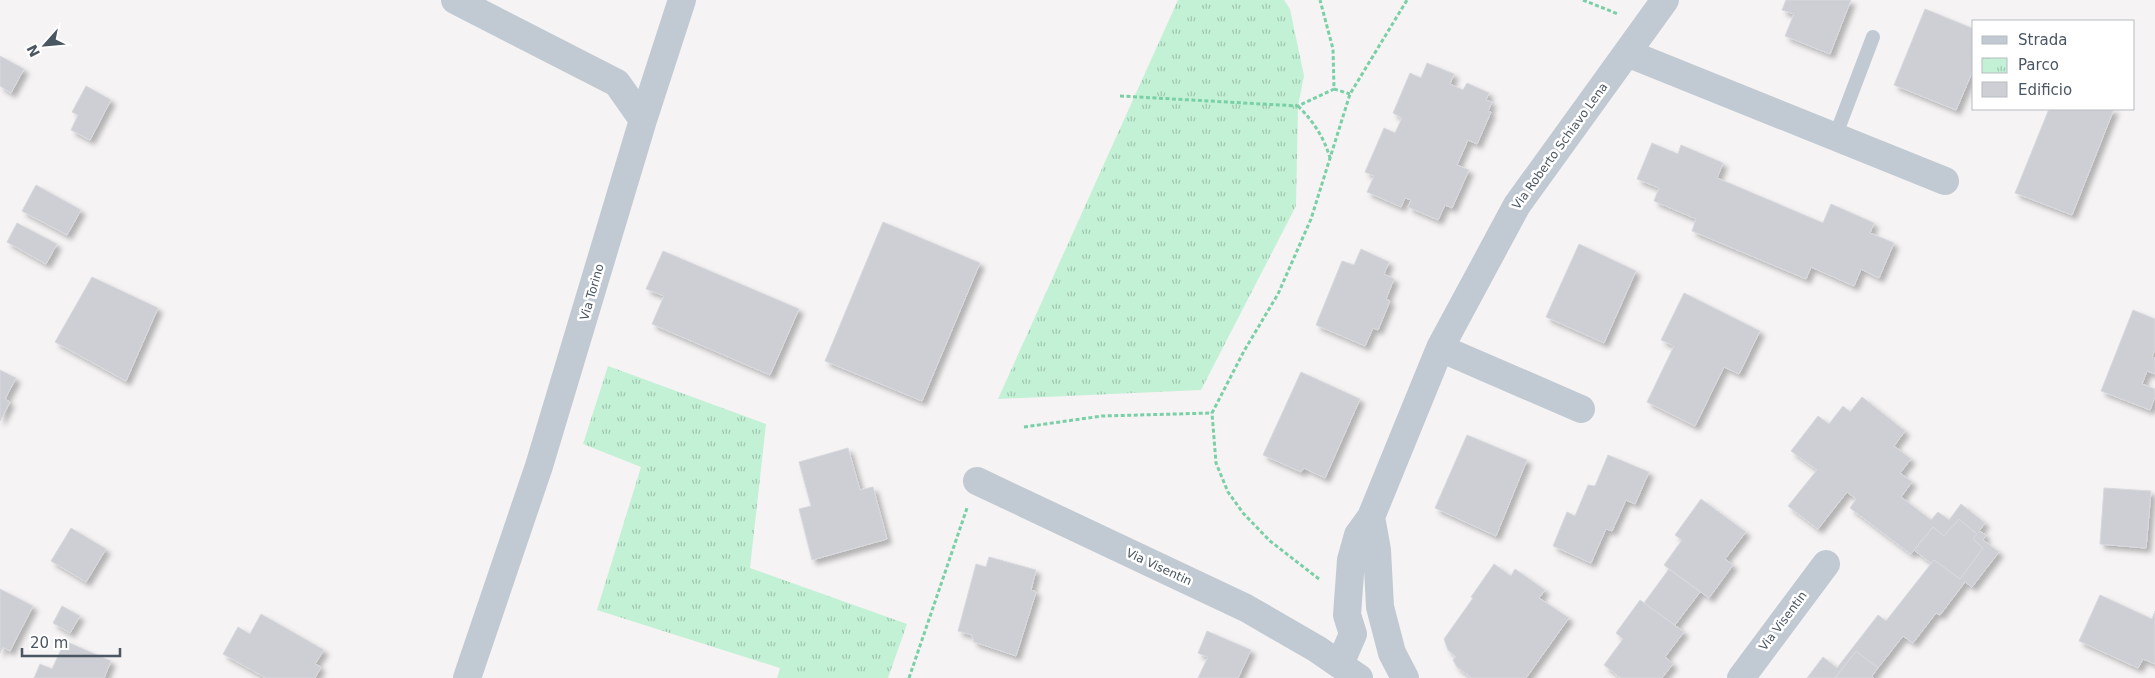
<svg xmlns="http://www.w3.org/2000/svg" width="2155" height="678" viewBox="0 0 2155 678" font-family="'DejaVu Sans',sans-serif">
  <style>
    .park { fill: url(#park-tufts) }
    .building { fill: #cdcfd5; stroke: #d7d9de; filter: url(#shadow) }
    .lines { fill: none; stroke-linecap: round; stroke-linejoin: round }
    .path { stroke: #7ad0a6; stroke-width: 3; stroke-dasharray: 4 2.5; stroke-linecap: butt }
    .service { stroke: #c1cad2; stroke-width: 14 }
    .minor { stroke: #c1cad2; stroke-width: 28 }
    .labels { text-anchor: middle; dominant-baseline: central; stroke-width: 5; stroke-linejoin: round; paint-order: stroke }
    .street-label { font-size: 12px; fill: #4a5661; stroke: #fff }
  </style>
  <defs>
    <pattern id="park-tufts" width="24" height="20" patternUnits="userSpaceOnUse" patternTransform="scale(1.25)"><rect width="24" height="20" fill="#c3f1d5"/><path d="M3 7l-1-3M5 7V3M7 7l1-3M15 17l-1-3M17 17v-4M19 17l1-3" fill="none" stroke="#a0c6b0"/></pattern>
    <filter id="shadow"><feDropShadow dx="4.5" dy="4.5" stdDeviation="2.5" flood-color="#0004"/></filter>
  </defs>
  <rect width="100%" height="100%" fill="#f5f3f3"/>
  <!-- park -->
  <path class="park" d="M 1178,0 L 1284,0 L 1290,9 L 1304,76 L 1298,106 L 1296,206 L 1201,390 L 998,399 Z
    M 608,366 L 766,424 L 750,568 L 907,624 L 888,678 L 777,678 L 780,668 L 597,610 L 641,467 L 583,444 Z"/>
  <!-- building -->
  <path class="building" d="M 1786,0 L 1851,0 L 1830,54 L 1785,36 L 1794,14 L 1782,10 Z
    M 1925,9 L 1974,29 L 1974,68 L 1956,110 L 1894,85 Z
    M 0,56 L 24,69 L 11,93 L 0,86 Z
    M 1427,63 L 1454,74 L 1450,84 L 1463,90 L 1467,83 L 1489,93 L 1486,100 L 1492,102 L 1488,111 L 1491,112 L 1477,144 L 1468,140 L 1457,165 L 1469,170 L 1452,208 L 1445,205 L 1438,220 L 1408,207 L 1411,200 L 1405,198 L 1401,207 L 1367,192 L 1374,176 L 1365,172 L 1384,128 L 1395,133 L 1402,118 L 1393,113 L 1410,73 L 1421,78 Z
    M 86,86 L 111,100 L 90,140 L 71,130 L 78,115 L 72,112 Z
    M 2049,109 L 2114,109 L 2072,215 L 2015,193 Z
    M 1652,143 L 1678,154 L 1681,145 L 1723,163 L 1717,178 L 1823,223 L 1831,204 L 1874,223 L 1870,233 L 1894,243 L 1879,278 L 1861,269 L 1854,286 L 1811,267 L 1806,279 L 1692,231 L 1696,219 L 1654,201 L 1659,188 L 1637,179 Z
    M 36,185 L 81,210 L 67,235 L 22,211 Z
    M 883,222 L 980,263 L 922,401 L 825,361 Z
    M 17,223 L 57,244 L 46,264 L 7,242 Z
    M 1579,244 L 1636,271 L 1604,343 L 1546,317 Z
    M 1361,249 L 1389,262 L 1384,274 L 1394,279 L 1386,299 L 1390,301 L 1378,330 L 1373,328 L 1365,346 L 1316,325 L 1342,261 L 1354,265 Z
    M 663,251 L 799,309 L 770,375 L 652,324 L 664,296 L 646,289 Z
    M 92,277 L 158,308 L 126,381 L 55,342 Z
    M 1684,293 L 1760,331 L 1739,374 L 1724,367 L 1695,426 L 1647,402 L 1674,346 L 1661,340 Z
    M 2133,310 L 2155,319 L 2155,350 L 2152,357 L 2155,358 L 2155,374 L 2147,371 L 2142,384 L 2155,389 L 2155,397 L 2150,410 L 2101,391 Z
    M 0,370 L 16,378 L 5,399 L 10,402 L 0,421 Z
    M 1301,372 L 1360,399 L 1325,478 L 1304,468 L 1301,472 L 1263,455 Z
    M 1862,397 L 1905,431 L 1894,446 L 1911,459 L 1900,473 L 1912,482 L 1901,497 L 1931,520 L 1938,512 L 1949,520 L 1961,504 L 1985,523 L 1979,531 L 1986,535 L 1983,540 L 1999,552 L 1972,587 L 1965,582 L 1940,615 L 1936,613 L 1913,643 L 1903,636 L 1878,668 L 1856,651 L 1835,678 L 1807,678 L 1823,657 L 1837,668 L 1878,615 L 1886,621 L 1934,560 L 1960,579 L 1983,548 L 1973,539 L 1977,534 L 1959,519 L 1944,536 L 1933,527 L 1911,554 L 1850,508 L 1856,499 L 1847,492 L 1818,529 L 1788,506 L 1817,470 L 1791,451 L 1818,416 L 1829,424 L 1843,406 L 1850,412 Z
    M 1467,435 L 1527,460 L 1496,536 L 1435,508 Z
    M 848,448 L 860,490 L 873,487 L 887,539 L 812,560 L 799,509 L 811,506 L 799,462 Z
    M 1608,455 L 1649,472 L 1635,504 L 1626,500 L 1612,531 L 1606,529 L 1591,563 L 1553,546 L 1567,512 L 1575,516 L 1588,485 L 1595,486 Z
    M 2104,488 L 2151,491 L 2146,548 L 2100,544 Z
    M 1701,499 L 1746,532 L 1725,559 L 1733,565 L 1709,598 L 1664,565 L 1682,540 L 1675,535 Z
    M 1959,519 L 1977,534 L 1973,539 L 1983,548 L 1960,579 L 1934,560 L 1931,563 L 1914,550 L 1933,527 L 1944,536 Z
    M 71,528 L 106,549 L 86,582 L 51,561 Z
    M 989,557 L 1036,570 L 1031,590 L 1036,592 L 1016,656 L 974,642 L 972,635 L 958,631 L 976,564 L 986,567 Z
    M 1494,564 L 1511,576 L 1515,569 L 1545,590 L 1539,598 L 1569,618 L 1526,678 L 1472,678 L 1457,667 L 1453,660 L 1456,657 L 1448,650 L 1444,639 L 1473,598 L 1471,597 Z
    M 1669,569 L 1700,592 L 1675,625 L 1644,603 Z
    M 0,589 L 33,606 L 10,651 L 3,647 L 0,653 Z
    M 2100,595 L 2152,619 L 2155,611 L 2155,664 L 2143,659 L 2138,668 L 2079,641 Z
    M 1640,600 L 1684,632 L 1665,657 L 1673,664 L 1662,678 L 1621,678 L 1604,665 L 1623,639 L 1616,633 Z
    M 62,606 L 80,616 L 70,633 L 53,623 Z
    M 261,614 L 324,650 L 315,664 L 321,667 L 315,678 L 266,678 L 223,654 L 238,627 L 250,634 Z
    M 1207,631 L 1251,650 L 1238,678 L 1198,678 L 1208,657 L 1198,653 Z
    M 65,641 L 111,661 L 104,678 L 34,678 L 40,664 L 52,669 Z
    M 1856,651 L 1878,668 L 1872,676 L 1874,678 L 1835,678 Z"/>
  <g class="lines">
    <!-- path -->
    <path class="path" d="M 1583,0 L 1618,14
      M 1334,89 L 1350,94
      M 1120,96 L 1298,106 L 1334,89 L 1333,49 L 1320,0
      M 1298,106 C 1313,121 1324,137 1330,158
      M 1024,427 L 1102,416 L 1212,413
      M 1319,579 L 1270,541 L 1243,513 L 1228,492 L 1216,463 L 1212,413 L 1244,351 L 1278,294 L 1311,219 L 1350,94 L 1407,0
      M 909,678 L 967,508"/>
    <!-- service -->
    <path class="service" d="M 1835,137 L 1873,37"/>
    <!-- minor -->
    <path class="minor" d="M 455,0 L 617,83 L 643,120
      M 1627,53 L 1945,181
      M 1440,348 L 1581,409
      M 977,481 L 1246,608 L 1317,649 L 1359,678
      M 1371,517 L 1377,550 L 1380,607 L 1392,653 L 1405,678
      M 1340,664 L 1353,634 L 1347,615 L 1351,560 L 1358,535 L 1371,517 L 1440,348 L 1517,205 L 1665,0
      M 467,678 L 539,466 L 643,120 L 682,0
      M 1741,678 L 1826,564"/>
  </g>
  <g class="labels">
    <!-- street labels -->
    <g class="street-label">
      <text transform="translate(1560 146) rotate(-54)">Via Roberto Schiavo Lena</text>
      <text transform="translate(592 292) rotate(-74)">Via Torino</text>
      <text transform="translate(1159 567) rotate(25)">Via Visentin</text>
      <text transform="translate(1783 621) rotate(-53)">Via Visentin</text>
    </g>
  </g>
  <!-- legend -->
  <rect x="1972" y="20" width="162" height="90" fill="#ffffff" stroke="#b7bbc0"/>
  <rect x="1982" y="36" width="25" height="8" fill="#c1cad2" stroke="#b7bbc0"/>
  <text x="2018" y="45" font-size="15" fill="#4a5661">Strada</text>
  <rect x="1982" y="58" width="25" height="15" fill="url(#park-tufts)" stroke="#b7bbc0"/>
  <text x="2018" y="70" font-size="15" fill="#4a5661">Parco</text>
  <rect x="1982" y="82" width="25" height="15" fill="#cdcfd5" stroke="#b7bbc0"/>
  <text x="2018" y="95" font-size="15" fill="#4a5661">Edificio</text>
  <!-- north arrow -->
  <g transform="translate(45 45) rotate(243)" stroke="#ffffff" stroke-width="4" paint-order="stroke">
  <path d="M0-4L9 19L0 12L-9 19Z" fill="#4a5661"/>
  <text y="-8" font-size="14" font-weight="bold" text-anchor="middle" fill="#4a5661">N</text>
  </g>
  <!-- scale -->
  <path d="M22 648v8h98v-8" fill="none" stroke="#4a5661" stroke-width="2.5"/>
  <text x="30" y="648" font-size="15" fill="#4a5661" stroke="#ffffff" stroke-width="4" paint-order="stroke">20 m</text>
</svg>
